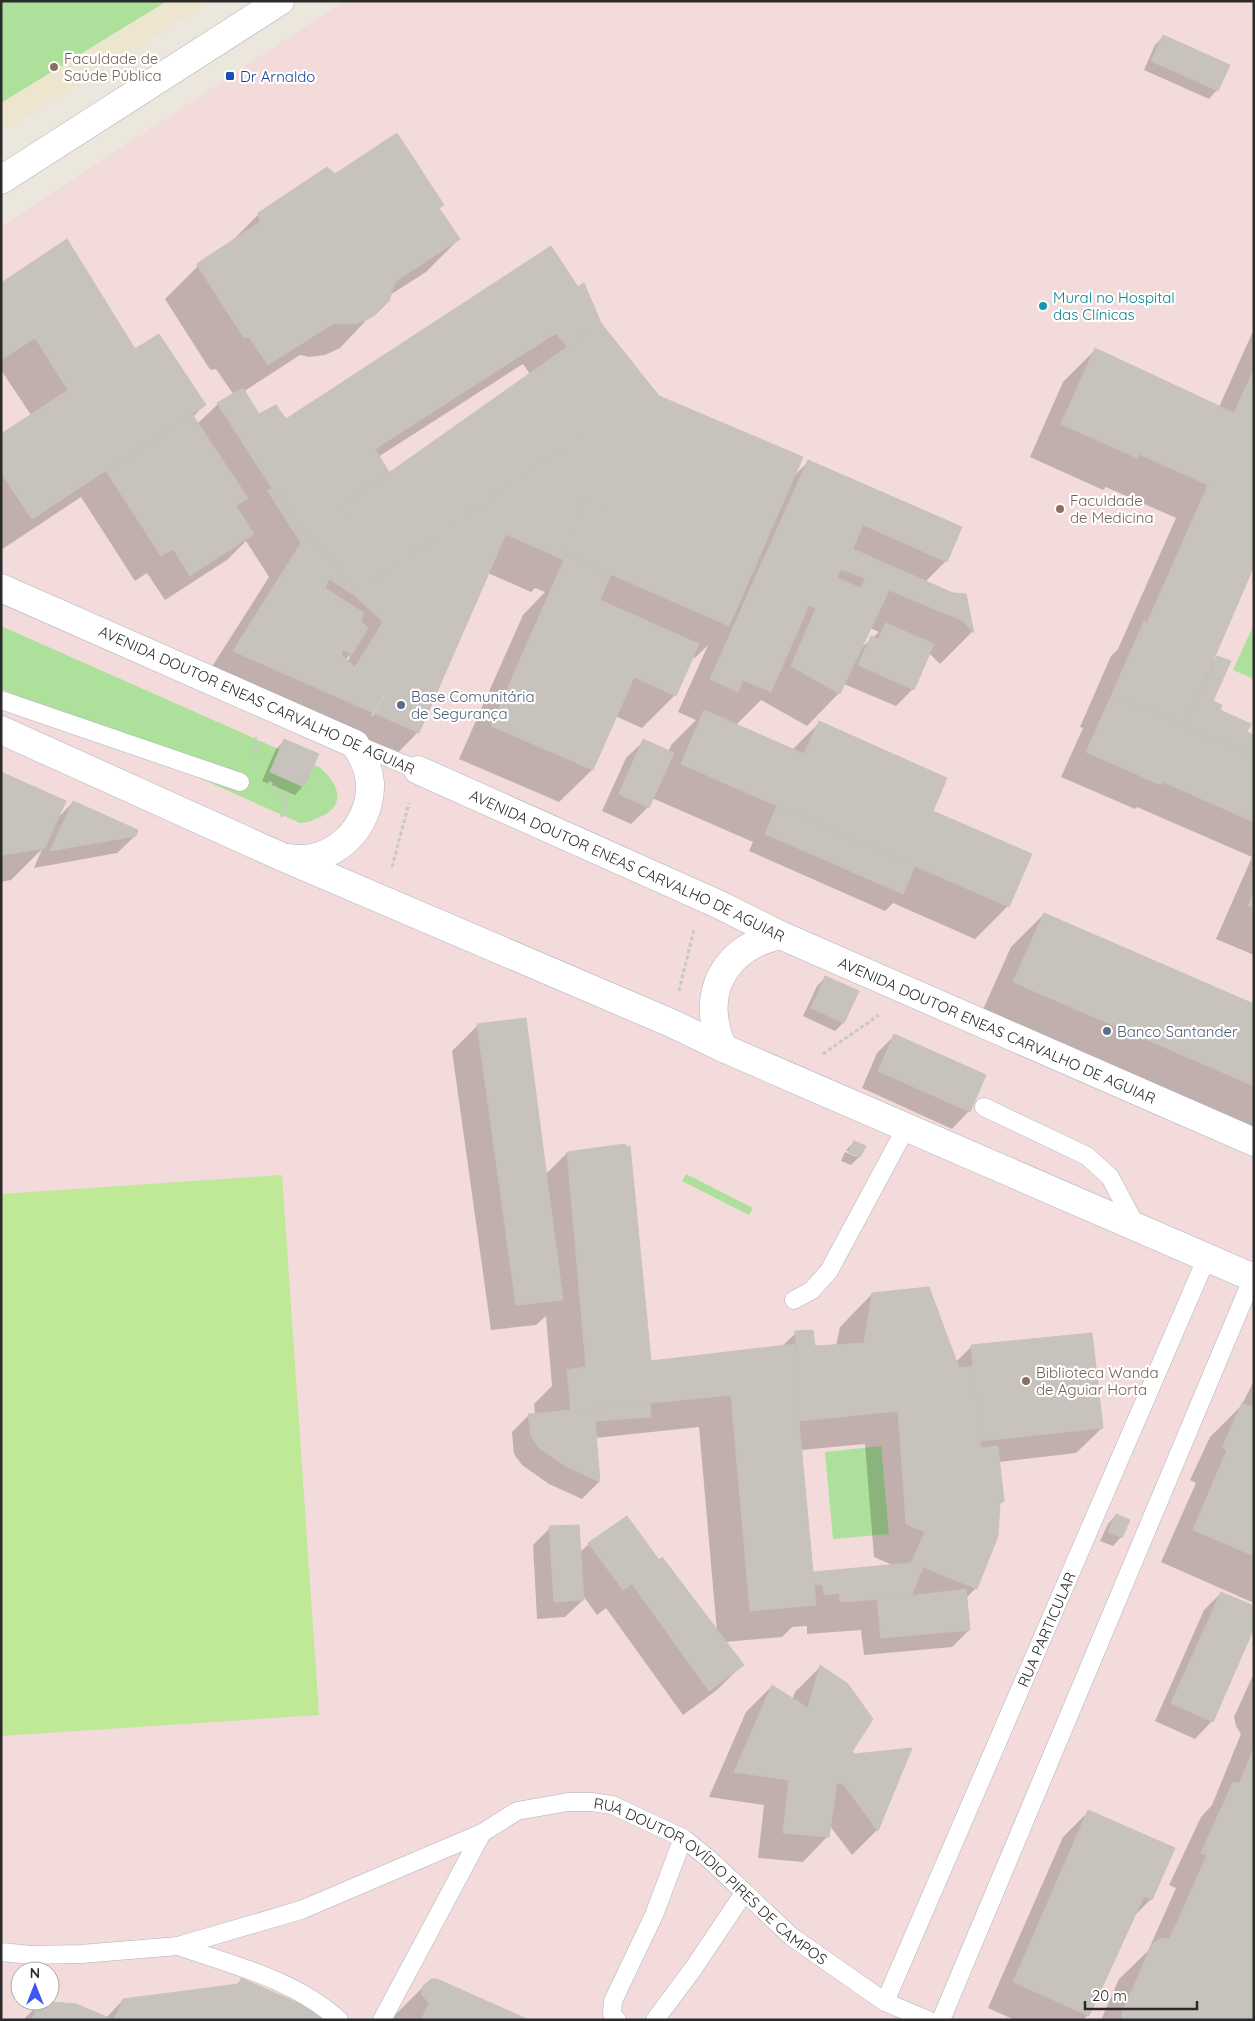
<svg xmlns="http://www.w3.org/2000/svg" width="1255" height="2021" viewBox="0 0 1255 2021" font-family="Quicksand,sans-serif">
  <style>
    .education { fill: #ede5cd }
    .medical { fill: #f2dbda; fill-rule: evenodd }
    .green { fill: #ade19b }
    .pitch { fill: #bfe897 }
    .shadow { fill: #0003; fill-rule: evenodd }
    .building { fill: #c7c3bc; stroke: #c7c3b7; fill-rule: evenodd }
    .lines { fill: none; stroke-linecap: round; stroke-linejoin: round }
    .service-casing { stroke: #b0b2be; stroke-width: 19 }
    .minor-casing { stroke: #b0b2be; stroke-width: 29 }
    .secondary-casing { stroke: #b0b2be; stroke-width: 29 }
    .path { stroke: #c8c8c8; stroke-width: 3; stroke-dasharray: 4 2.5; stroke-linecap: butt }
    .service { stroke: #fff; stroke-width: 18 }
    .minor { stroke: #fff; stroke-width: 28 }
    .secondary { stroke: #fff; stroke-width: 28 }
    .education-dot { fill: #8d6e63; stroke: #fff; stroke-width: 2 }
    .transit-dot { fill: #1a4fb4; stroke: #fff; stroke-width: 2 }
    .culture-dot { fill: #0f9aa8; stroke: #fff; stroke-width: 2 }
    .service-dot { fill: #5c6f8a; stroke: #fff; stroke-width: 2 }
    .labels { text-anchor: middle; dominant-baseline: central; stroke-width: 4.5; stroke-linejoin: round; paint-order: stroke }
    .education-label { font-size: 15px; fill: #785e54; stroke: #fff; text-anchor: start }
    .transit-label { font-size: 15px; fill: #164399; stroke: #fff; text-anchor: start }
    .culture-label { font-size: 15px; fill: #0d838f; stroke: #fff; text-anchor: start }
    .service-label { font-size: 15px; fill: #4e5e75; stroke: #fff; text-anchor: start }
    .street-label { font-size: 15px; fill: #2a2a2a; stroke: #fff }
  </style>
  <rect width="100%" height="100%" fill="#ece7dd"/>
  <!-- education -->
  <path class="education" d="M 1,1 L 211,1 L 1,132 Z"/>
  <!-- medical -->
  <path class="medical" d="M 344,1 L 1254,1 L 1254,2020 L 1,2020 L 1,227 ZM 20,1971 L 50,1971 L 50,2001 L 20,2001 Z"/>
  <!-- green -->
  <path class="green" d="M 1,1 L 167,1 L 1,103 Z
    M 1254,624 L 1254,679 L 1233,670 Z
    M 1,626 L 319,767 C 338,782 348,805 320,817 C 313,820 307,823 300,823 L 1,689 Z
    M 686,1174 L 753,1208 L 749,1215 L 682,1181 Z
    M 881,1446 L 889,1534 L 833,1539 L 825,1452 Z"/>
  <!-- pitch -->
  <path class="pitch" d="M 282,1175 L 319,1715 L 1,1736 L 1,1194 Z"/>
  <!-- shadow -->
  <path class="shadow" d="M 1164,36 L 1217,90 L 1209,99 L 1144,70 L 1155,45 Z
    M 335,176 L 438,208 L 459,239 L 426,272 L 390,295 L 340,348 L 325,355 L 309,357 L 300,355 L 243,392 L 259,416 L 286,421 L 583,285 L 600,324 L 658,397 L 792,478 L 809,461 L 946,561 L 925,582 L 953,595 L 965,595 L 972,632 L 940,664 L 929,653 L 913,689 L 896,706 L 844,684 L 839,693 L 807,726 L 761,700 L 736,725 L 792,750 L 819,723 L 931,812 L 1008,906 L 975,939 L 893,903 L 885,911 L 749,851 L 753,842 L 652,798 L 648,807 L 631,824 L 602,811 L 626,758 L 644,741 L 668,752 L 672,744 L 696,720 L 678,712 L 708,645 L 695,658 L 692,656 L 675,695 L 642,728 L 615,716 L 592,770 L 559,802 L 459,759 L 523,615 L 545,592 L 535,588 L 531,592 L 488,573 L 418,732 L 386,765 L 201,684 L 269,577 L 246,541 L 227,560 L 165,600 L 147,573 L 135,581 L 81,497 L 1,550 L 1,435 L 31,415 L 1,370 L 1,284 L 134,351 L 204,405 L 193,417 L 197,424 L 218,404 L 234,395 L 216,369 L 211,370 L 209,368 L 165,299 L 198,266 L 226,247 L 259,214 ZM 523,364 L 530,374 L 389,474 L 378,457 ZM 870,628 L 879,632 L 861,648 ZM 351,654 L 348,661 L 345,660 Z
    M 1254,329 L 1254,563 L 1211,664 L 1217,657 L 1212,701 L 1218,711 L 1246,733 L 1254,736 L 1254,955 L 1216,939 L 1252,857 L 1137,807 L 1135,809 L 1061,777 L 1083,728 L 1080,727 L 1111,656 L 1118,649 L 1176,518 L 1106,487 L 1103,490 L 1030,457 L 1063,382 L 1095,350 L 1219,407 Z
    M 284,741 L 303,786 L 295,795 L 262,781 L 276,749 Z
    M 1,773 L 57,819 L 73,802 L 135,836 L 117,853 L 34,868 L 42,849 L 11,880 L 1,882 Z
    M 1044,914 L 1254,1006 L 1254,1133 L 981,1014 L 1011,947 Z
    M 825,978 L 843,1023 L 835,1031 L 803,1016 L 817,986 Z
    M 477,1026 L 545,1175 L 567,1153 L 650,1363 L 781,1347 L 796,1333 L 814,1348 L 836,1346 L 840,1327 L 872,1294 L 956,1362 L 972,1346 L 1102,1428 L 1076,1453 L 999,1462 L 1003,1501 L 999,1505 L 997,1536 L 976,1588 L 966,1598 L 969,1630 L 952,1647 L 864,1655 L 861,1630 L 807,1634 L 807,1626 L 792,1627 L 782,1637 L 725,1642 L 742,1665 L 717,1690 L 683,1715 L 606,1608 L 597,1615 L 582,1594 L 583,1600 L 565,1617 L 537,1619 L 533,1545 L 550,1528 L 579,1553 L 589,1544 L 659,1562 L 717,1632 L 699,1427 L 595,1438 L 599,1482 L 582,1499 L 549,1484 L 522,1465 L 514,1454 L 512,1432 L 529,1415 L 535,1415 L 534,1404 L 552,1386 L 546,1316 L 536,1325 L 491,1330 L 452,1051 ZM 865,1444 L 874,1557 L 895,1566 L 812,1573 L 801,1450 Z
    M 894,1036 L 969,1111 L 952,1129 L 862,1088 L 877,1053 Z
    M 854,1142 L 859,1157 L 851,1165 L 841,1161 L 845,1152 L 857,1157 L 857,1155 L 846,1150 Z
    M 1254,1381 L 1254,1603 L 1161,1562 L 1196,1483 L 1190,1480 L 1210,1437 L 1241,1406 Z
    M 1116,1515 L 1121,1537 L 1113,1546 L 1100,1541 L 1108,1524 Z
    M 1221,1593 L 1212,1721 L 1195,1739 L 1155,1721 L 1204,1610 Z
    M 820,1667 L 850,1752 L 855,1756 L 911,1750 L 877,1830 L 852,1855 L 830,1826 L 828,1836 L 803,1862 L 758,1858 L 764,1805 L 709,1797 L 746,1712 L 772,1686 L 792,1700 L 795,1692 Z
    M 1254,1673 L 1254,2020 L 1101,2020 L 1119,1979 L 1148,1951 L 1176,1888 L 1169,1885 L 1201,1817 L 1212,1805 L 1241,1734 L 1236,1726 L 1234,1717 Z
    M 1089,1811 L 1151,1899 L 1132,1918 L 1088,2015 L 1083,2020 L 1015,2020 L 988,2008 L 1063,1837 Z
    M 242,1979 L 327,2020 L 23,2020 L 41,2002 L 106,2018 L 123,2000 L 235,1986 Z
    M 429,1981 L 436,1981 L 526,2020 L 390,2020 Z"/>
  <!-- building -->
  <path class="building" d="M 1163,35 L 1230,65 L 1218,91 L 1151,61 Z
    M 397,133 L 444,205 L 439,208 L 460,239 L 395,282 L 389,301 L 374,316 L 359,323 L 347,324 L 334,323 L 268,365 L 249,337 L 244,338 L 242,335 L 197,265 L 198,263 L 260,222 L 258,213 L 327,167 L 335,174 Z
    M 67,239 L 135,349 L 159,334 L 206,405 L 32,519 L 1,473 L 1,434 L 68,390 L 35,338 L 1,360 L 1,283 Z
    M 551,246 L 578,287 L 584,283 L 601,323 L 567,347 L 556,333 L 375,449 L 389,472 L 342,506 L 352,519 L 319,543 L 317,541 L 315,545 L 276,488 L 273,490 L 217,403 L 243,388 L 259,414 L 276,405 L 286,419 Z
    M 601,323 L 659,396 L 803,457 L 729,626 L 562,553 L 585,501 L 601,508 L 621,463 L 602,476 L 578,437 L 355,594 L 319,543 L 352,519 L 342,506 Z
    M 1095,348 L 1234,413 L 1254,369 L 1254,566 L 1185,726 L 1112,694 L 1144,621 L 1147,623 L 1208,485 L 1139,454 L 1137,458 L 1061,424 Z
    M 192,414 L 248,498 L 236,506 L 254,534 L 190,576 L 173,549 L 161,556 L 106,471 Z
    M 578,437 L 602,476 L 621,463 L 601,508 L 585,501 L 562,553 L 566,555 L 564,560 L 506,534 L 419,733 L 233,651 L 301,543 L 267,490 L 276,488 L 315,545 L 317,541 L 355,594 ZM 329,579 L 354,595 L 383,622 L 355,667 L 341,654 L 343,650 L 352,654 L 368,628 L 361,621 L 364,613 L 325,588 Z
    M 808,460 L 962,527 L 947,562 L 863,525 L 853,549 L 953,593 L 966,594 L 974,633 L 963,621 L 889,590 L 840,694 L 791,666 L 816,608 L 809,605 L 771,692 L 743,680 L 738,692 L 710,679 ZM 841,569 L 865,578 L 861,588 L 837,578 Z
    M 566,555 L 611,575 L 600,600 L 555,580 Z
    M 555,580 L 699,644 L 676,696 L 634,677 L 593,770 L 491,726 Z
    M 886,623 L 934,644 L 914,690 L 858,665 L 871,636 L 878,639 Z
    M 1217,656 L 1231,661 L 1213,701 L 1222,705 L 1220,710 L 1251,724 L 1247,732 L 1254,735 L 1254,757 L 1185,726 Z
    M 1112,694 L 1254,757 L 1254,822 L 1163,782 L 1161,785 L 1086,752 Z
    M 704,710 L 804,754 L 819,721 L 947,778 L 933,811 L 1032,854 L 1009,907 L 681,764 Z
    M 284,739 L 319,754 L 304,787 L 270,772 Z
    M 643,739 L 674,753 L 649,808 L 619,794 Z
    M 1,772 L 66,801 L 45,848 L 28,851 L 1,839 Z
    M 73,801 L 138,830 L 136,836 L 50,851 Z
    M 777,806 L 915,866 L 903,894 L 765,834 Z
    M 1,839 L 28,851 L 1,855 Z
    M 1254,893 L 1254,908 L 1248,906 Z
    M 1044,913 L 1254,1004 L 1254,1086 L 1013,982 Z
    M 825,976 L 859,991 L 844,1023 L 811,1008 Z
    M 526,1018 L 563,1300 L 516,1305 L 477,1024 Z
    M 894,1034 L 986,1075 L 970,1112 L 878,1071 Z
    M 854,1141 L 866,1146 L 860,1157 L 848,1152 Z
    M 625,1144 L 626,1147 L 630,1146 L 651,1361 L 795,1344 L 800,1389 L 796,1390 L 816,1605 L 750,1611 L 731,1395 L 571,1411 L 567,1370 L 586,1367 L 567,1152 Z
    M 929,1287 L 959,1368 L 973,1366 L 981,1448 L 998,1446 L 1004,1502 L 1000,1502 L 998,1536 L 977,1589 L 923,1567 L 911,1597 L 840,1602 L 839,1593 L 824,1595 L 823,1585 L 815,1585 L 813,1572 L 911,1563 L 925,1532 L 906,1524 L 898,1411 L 799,1421 L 796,1390 L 800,1389 L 795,1331 L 813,1330 L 815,1346 L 864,1343 L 872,1293 Z
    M 1092,1333 L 1103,1428 L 981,1441 L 971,1345 Z
    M 650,1403 L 651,1417 L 595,1421 L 600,1482 L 567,1467 L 539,1448 L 531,1436 L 528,1414 Z
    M 1242,1403 L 1254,1408 L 1254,1556 L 1193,1530 L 1227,1450 L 1222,1448 Z
    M 1116,1514 L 1130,1520 L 1122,1538 L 1108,1532 Z
    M 627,1516 L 659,1560 L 662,1557 L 744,1665 L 709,1691 L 632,1584 L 623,1590 L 588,1543 Z
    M 579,1525 L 584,1600 L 554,1602 L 549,1526 Z
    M 966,1589 L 970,1630 L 881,1638 L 877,1600 Z
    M 1221,1592 L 1254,1606 L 1254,1628 L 1213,1722 L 1171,1703 Z
    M 820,1665 L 848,1684 L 873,1719 L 852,1752 L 855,1754 L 912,1748 L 878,1831 L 843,1784 L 837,1783 L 829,1837 L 783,1833 L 789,1780 L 734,1772 L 772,1685 L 808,1708 Z
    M 1254,1748 L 1254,1932 L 1215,2020 L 1122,2020 L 1122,2013 L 1152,1944 L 1160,1939 L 1170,1938 L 1207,1855 L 1201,1853 L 1233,1782 L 1239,1784 Z
    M 1088,1810 L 1175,1848 L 1152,1900 L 1144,1896 L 1089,2016 L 1013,1982 Z
    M 1254,1932 L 1254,2020 L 1215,2020 Z
    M 241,1978 L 330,2017 L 328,2020 L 32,2020 L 40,2001 L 76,2004 L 114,2020 L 123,1999 L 239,1984 Z
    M 431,1979 L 437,1979 L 529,2020 L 421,2020 L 429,2003 L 422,1995 L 422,1987 Z"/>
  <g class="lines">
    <!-- service casing -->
    <g class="service-casing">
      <g id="service">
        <path d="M 1,700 L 240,782"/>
        <path d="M 355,744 L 418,770"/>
        <path d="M 984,1107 L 1087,1156 L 1110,1177 L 1136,1226"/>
        <path d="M 794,1300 L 812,1290 L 829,1271 L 907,1126"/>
        <path d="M 178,1946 C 233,1965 295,1980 339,2020"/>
        <path id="s1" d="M 1,1952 L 31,1955 L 81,1954 L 178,1946 L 301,1910 L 482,1833 L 517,1811 L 568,1802 L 592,1802 L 612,1805 L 683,1838 L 709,1859 L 792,1937 L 885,2002 L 928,2020"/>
        <path id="s2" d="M 885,2002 L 1207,1257"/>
        <path d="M 382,2020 L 482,1833"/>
        <path d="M 617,2020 L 612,2014 L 613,2001 L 654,1915 L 683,1838"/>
        <path d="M 655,2020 L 693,1969 L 744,1893"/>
        <path d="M 941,2020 L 1253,1277"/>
      </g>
    </g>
    <!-- minor casing -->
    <g class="minor-casing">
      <g id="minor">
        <path d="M 1,588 L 355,744 C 362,756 369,768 370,783 C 372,826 333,866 289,858"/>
        <path d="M 1,730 L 280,856 L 671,1023 L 723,1048 L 1254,1278"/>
        <path id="s3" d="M 418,770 L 720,905 L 780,935 L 1254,1142"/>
        <path d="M 723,1048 C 699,995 723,948 780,935"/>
      </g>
    </g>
    <!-- secondary casing -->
    <g class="secondary-casing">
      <path id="secondary" d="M 1,180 L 280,1"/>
    </g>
    <!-- path -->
    <path class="path" d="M 372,716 L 390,686
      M 255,758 L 256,737
      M 269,782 L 285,797 L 286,808 L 280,819
      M 392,867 L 409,803
      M 679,991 L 694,929
      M 823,1054 L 879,1015"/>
    <!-- service -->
    <use href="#service" class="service"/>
    <!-- minor -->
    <use href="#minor" class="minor"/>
    <!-- secondary -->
    <use href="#secondary" class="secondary"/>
  </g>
  <!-- markers -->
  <g class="education-dot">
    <circle cx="54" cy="67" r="5"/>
    <circle cx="1060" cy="509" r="5"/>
    <circle cx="1026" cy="1381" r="5"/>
  </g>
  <rect class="transit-dot" x="225" y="71" width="10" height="10" rx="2.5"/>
  <circle class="culture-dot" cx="1043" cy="306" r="5"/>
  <g class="service-dot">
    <circle cx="401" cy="705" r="5"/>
    <circle cx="1107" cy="1031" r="5"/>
  </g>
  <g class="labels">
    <!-- education labels -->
    <g class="education-label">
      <text x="64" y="58">Faculdade de<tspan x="64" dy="17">Saúde Pública</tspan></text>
      <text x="1070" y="500">Faculdade<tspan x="1070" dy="17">de Medicina</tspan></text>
      <text x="1036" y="1372">Biblioteca Wanda<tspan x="1036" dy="17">de Aguiar Horta</tspan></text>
    </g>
    <!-- transit labels -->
    <g class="transit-label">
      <text x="240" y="76">Dr Arnaldo</text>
    </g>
    <!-- culture labels -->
    <g class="culture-label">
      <text x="1053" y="297">Mural no Hospital<tspan x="1053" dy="17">das Clínicas</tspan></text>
    </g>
    <!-- service labels -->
    <g class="service-label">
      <text x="411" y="696">Base Comunitária<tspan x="411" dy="17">de Segurança</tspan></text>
      <text x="1117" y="1031">Banco Santander</text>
    </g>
    <!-- street labels -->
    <g class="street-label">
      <text transform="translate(257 700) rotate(24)">AVENIDA DOUTOR ENEAS CARVALHO DE AGUIAR</text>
      <text stroke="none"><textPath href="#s3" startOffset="230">AVENIDA DOUTOR ENEAS CARVALHO DE AGUIAR</textPath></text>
      <text stroke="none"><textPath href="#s3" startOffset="635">AVENIDA DOUTOR ENEAS CARVALHO DE AGUIAR</textPath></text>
      <text stroke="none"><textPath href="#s2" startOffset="406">RUA PARTICULAR</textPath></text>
      <text stroke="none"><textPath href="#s1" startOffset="764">RUA DOUTOR OVÍDIO PIRES DE CAMPOS</textPath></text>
    </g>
  </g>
  <!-- border -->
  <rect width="1255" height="2021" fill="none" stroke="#2a2a2a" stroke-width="5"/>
  <!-- north arrow -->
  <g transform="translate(35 1986)"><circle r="24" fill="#ffffff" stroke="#aaaaaa"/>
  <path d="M0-4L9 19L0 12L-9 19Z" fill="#4256f4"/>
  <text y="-8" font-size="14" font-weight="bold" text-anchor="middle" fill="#2a2a2a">N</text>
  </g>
  <!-- scale -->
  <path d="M1085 2001v8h112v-8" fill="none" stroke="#2a2a2a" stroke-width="2.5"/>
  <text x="1092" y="2001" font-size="15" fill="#2a2a2a" stroke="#ffffff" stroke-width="4" paint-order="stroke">20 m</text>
</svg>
